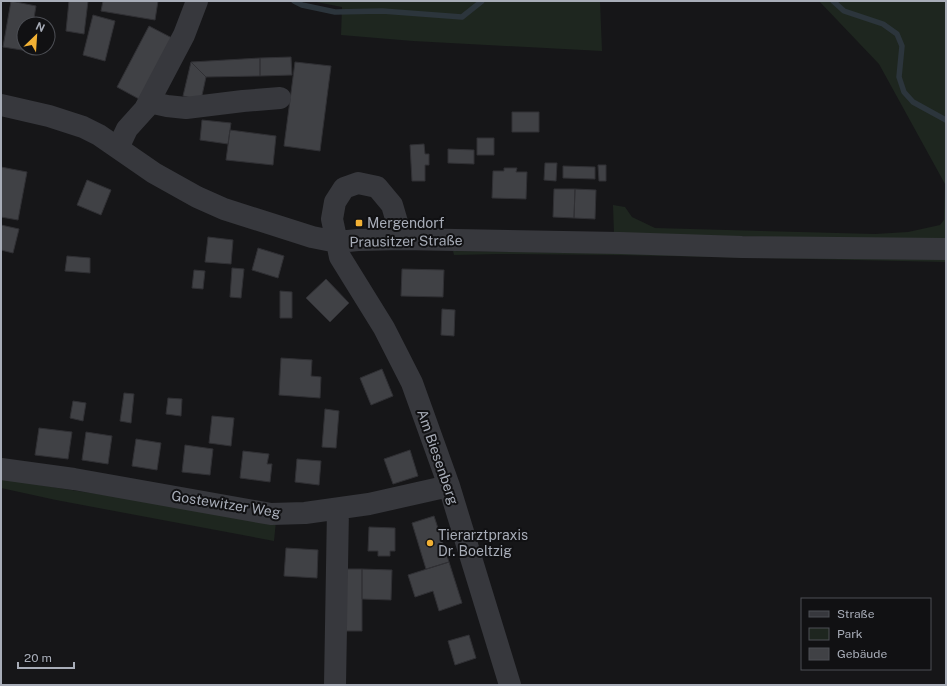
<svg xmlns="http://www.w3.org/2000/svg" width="947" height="686" viewBox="0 0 947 686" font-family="'Public Sans',sans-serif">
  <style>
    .green { fill: #1e261f }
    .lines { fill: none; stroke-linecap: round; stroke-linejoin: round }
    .stream { stroke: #2c353c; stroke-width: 5.5 }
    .building { fill: #404145; stroke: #303034 }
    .minor { stroke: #37383d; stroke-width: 22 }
    .poi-dot { fill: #f2b134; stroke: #111113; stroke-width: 1.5 }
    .labels { text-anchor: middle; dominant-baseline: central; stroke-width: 4; stroke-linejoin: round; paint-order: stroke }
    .poi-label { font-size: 14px; fill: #a8adb8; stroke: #111113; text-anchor: start }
    .street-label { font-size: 14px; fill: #a8adb8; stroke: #111113 }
  </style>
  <rect width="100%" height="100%" fill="#161618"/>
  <!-- green -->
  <path class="green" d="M 311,1 L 600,1 L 602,51 L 413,41 L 341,35 L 342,7 Z
    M 819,1 L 946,1 L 946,240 L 614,234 L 613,205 L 625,207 L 632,217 L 655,228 L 875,234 L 908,232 L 940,225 L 944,220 L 945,184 L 879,64 Z
    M 453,251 L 946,257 L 946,262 L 618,255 L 498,254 L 454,255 Z
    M 1,478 L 58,488 L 276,521 L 274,541 L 56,500 L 1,488 Z"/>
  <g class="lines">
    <!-- stream -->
    <path class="stream" d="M 294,1 L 302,5 L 335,12 L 382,11 L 462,17 L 482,1
      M 833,1 L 844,11 L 883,24 L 897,34 L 902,46 L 899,77 L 904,92 L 913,102 L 946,120"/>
  </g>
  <!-- building -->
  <path class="building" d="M 11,1 L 36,6 L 33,24 L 24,24 L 24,48 L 29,48 L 28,51 L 3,47 Z
    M 69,1 L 88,1 L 84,34 L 66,31 Z
    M 103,1 L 158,1 L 155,20 L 101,11 Z
    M 93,15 L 115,21 L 105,61 L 83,55 Z
    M 149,26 L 172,38 L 139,99 L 117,87 Z
    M 291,57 L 292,75 L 260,76 L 260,58 Z
    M 260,58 L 260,76 L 206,77 L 191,62 Z
    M 191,62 L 206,77 L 201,100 L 183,96 Z
    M 295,62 L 331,66 L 320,151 L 284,146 Z
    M 512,112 L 539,112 L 539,132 L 512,132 Z
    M 202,120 L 231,123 L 228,144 L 200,140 Z
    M 230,130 L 276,136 L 273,165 L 226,160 Z
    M 477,138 L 494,138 L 494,155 L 477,155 Z
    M 424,144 L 425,154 L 429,154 L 429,165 L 425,165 L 425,181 L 412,181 L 410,145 Z
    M 448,149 L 474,150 L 474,164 L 448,163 Z
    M 545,163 L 557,163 L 556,181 L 544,180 Z
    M 598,165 L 606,165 L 606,181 L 599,181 Z
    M 563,166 L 595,167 L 595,179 L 563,178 Z
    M 1,167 L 27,172 L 18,220 L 1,217 Z
    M 504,168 L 517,168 L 516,172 L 527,172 L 526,199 L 492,198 L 493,171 L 504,171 Z
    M 87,180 L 111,190 L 101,215 L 77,205 Z
    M 554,189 L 575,189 L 574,218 L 553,217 Z
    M 575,189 L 596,190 L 595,219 L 574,218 Z
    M 1,225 L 19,229 L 13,253 L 1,250 Z
    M 208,237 L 233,240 L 231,264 L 205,262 Z
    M 258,248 L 284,256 L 278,278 L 252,270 Z
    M 67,256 L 90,258 L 90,273 L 65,271 Z
    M 232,268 L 244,269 L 241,298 L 230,297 Z
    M 402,269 L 444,270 L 443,297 L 401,296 Z
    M 194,270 L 205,271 L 203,289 L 192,288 Z
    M 326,279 L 349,303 L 330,322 L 306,298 Z
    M 280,291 L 292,292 L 292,318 L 280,318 Z
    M 442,309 L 455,310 L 454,336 L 441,335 Z
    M 281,358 L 312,360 L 311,376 L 321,377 L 320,398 L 279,395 Z
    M 382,369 L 393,396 L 371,405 L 360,378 Z
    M 124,393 L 134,394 L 131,423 L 120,421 Z
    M 168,398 L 182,399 L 181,416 L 166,414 Z
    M 73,401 L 86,403 L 83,421 L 70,418 Z
    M 325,409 L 339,411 L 336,448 L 322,447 Z
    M 212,416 L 234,418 L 231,446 L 209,443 Z
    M 39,428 L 72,432 L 68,459 L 35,455 Z
    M 86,432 L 112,436 L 108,464 L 82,460 Z
    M 136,439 L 161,443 L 157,470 L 132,466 Z
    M 185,445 L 213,449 L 210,475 L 182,472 Z
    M 410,450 L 418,476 L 393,484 L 384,459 Z
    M 243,451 L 269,454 L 267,464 L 272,464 L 270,482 L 240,478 Z
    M 297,459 L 321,461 L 319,485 L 295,482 Z
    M 434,516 L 449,562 L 426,569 L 412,523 Z
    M 369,527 L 395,528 L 395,551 L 390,551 L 390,556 L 378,556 L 378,551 L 368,551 Z
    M 286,548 L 318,550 L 317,578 L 284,576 Z
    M 449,562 L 462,603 L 439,611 L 433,591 L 415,597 L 408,575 Z
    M 338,569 L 362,569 L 362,631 L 337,631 Z
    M 362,569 L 392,570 L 391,600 L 362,599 Z
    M 469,635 L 476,658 L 455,665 L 448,641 Z"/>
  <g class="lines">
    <!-- minor -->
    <path class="minor" d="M 149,102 L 167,106 L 186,108 L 243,101 L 280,98
      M 1,105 L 49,116 L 83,127 L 99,135 L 154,173 L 197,197 L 224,209 L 312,237 L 337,242 L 358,240 L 402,239 L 620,243 L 742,247 L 946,249
      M 118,148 L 127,129 L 145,109 L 184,35 L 197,1
      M 402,239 L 392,205 L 377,187 L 358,183 L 344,188 L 335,202 L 332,219 L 340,257 L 384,328 L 412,383 L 449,486 L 510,685
      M 1,469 L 74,479 L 271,514 L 305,513 L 369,504 L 449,486
      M 335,685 L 338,509"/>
  </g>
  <!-- markers -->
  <g class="poi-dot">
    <rect x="355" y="219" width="8" height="8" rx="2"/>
    <circle cx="430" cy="543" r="4"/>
  </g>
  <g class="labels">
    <!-- poi labels -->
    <g class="poi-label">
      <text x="367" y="223">Mergendorf</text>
      <text x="438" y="535">Tierarztpraxis<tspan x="438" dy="16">Dr. Boeltzig</tspan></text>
    </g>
    <!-- street labels -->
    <g class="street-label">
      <text transform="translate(406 241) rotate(-1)">Prausitzer Straße</text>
      <text transform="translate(438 457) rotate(71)">Am Biesenberg</text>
      <text transform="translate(226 504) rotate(9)">Gostewitzer Weg</text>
    </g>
  </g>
  <!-- border -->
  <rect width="947" height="686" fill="none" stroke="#a8adb8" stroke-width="4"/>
  <!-- legend -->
  <rect x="801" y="598" width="130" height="72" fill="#111113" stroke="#4d4f55"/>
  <rect x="809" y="611" width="20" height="6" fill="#37383d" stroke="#4d4f55"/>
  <text x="837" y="618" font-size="12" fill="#a8adb8">Straße</text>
  <rect x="809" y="628" width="20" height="12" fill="#1e261f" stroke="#4d4f55"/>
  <text x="837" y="638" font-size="12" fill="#a8adb8">Park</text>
  <rect x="809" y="648" width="20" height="12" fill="#404145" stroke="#4d4f55"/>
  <text x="837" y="658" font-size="12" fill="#a8adb8">Gebäude</text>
  <!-- north arrow -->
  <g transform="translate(36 36) rotate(25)"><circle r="19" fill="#111113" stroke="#4d4f55"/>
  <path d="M0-3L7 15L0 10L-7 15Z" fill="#f2b134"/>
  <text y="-6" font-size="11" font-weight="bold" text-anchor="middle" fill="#a8adb8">N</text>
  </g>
  <!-- scale -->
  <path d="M18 662v6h56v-6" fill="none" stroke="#a8adb8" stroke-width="2"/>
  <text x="24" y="662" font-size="12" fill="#a8adb8" stroke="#111113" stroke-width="3" paint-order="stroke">20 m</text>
</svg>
